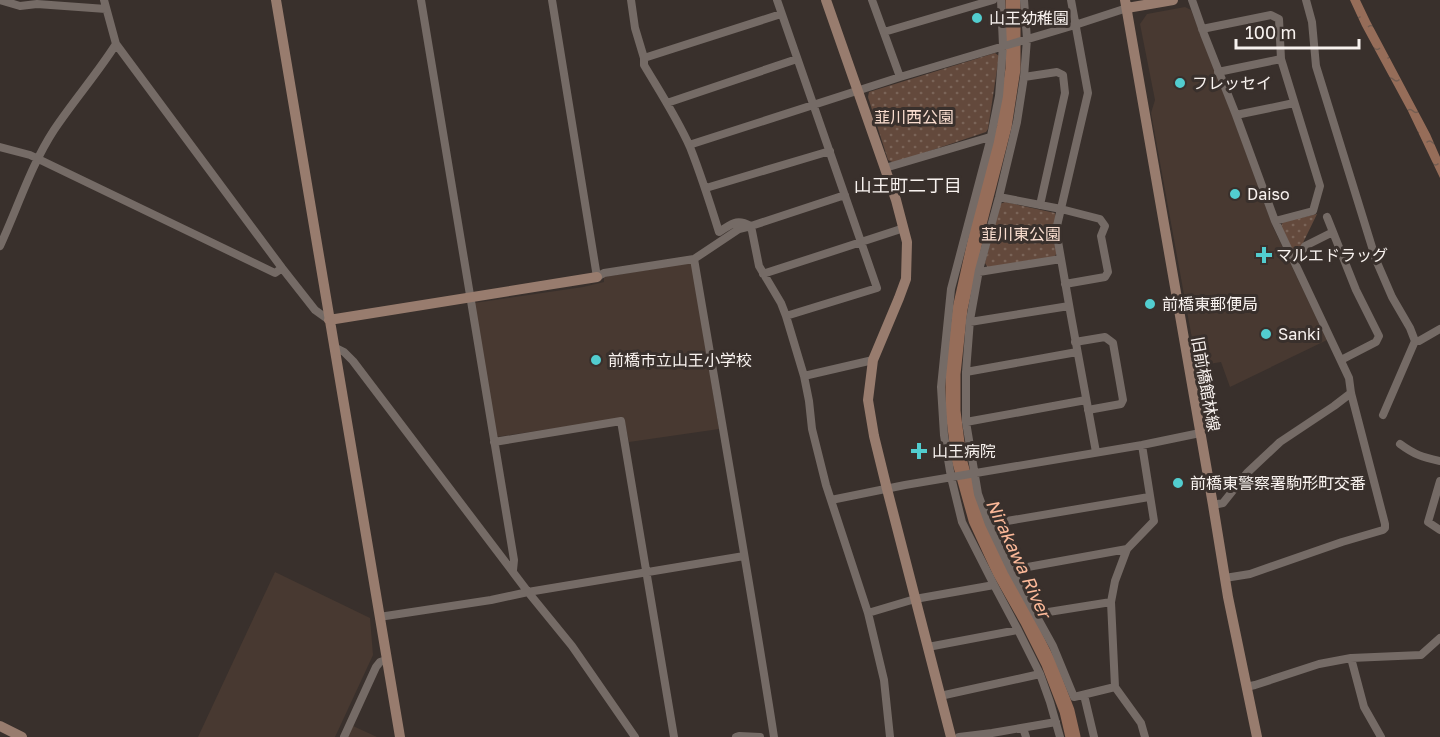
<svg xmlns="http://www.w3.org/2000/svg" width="1440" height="737" viewBox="0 0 1440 737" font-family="'Golos Text','Noto Sans JP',sans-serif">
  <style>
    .built { fill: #483931 }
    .park { fill: url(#park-dots) }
    .water { fill: url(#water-ripples) }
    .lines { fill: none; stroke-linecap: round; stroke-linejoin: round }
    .river { stroke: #966d59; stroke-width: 15 }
    .street { stroke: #756b66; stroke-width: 8 }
    .secondary { stroke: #987c6e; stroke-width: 10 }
    .poi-dot { fill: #52cdcf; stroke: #39302c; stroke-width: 2 }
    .labels { text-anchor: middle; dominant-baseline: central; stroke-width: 6; stroke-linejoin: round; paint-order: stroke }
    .poi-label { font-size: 16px; fill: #f8f2ef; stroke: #39302c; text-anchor: start }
    .park-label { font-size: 16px; fill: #f9ddcf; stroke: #39302c }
    .street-label { font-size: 16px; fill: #f8f2ef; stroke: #39302c }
    .neighbourhood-label { font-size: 18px; fill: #f8f2ef; stroke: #39302c }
    .water-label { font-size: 18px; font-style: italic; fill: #fcb999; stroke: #39302c }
  </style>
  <defs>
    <pattern id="park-dots" width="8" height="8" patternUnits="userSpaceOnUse" patternTransform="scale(1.5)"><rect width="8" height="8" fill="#63493c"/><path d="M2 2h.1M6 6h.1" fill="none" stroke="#7a6458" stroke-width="1.8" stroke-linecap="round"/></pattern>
    <pattern id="water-ripples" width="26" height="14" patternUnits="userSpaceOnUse" patternTransform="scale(1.5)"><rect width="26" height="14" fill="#966d59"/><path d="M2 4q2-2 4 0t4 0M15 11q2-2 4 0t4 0" fill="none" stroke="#745d51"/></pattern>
  </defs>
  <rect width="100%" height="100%" fill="#39302c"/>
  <!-- built -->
  <path class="built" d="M 1185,7 L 1191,10 L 1231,112 L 1273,227 L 1327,340 L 1230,387 L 1221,362 L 1197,366 L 1151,113 L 1155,100 L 1140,24 L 1147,14 Z
    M 689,263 L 692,265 L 719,429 L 629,442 L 624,418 L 496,437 L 474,303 L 583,287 L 604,282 L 604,277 Z
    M 275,572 L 370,618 L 373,655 L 335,737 L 198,737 Z
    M 353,726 L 377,737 L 348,737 Z"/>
  <!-- park -->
  <path class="park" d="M 995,53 L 999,56 L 988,129 L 986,132 L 894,163 L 888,160 L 868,97 L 869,92 Z
    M 1005,202 L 1055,213 L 1056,217 L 1052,232 L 1057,253 L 1054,257 L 988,268 L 985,263 L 1000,204 Z
    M 1317,214 L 1298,253 L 1294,253 L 1281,226 L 1283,222 Z"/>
  <!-- water -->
  <path class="water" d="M 1350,0 L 1360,0 L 1370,21 L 1430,134 L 1440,157 L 1440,178 L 1408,111 L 1362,26 Z"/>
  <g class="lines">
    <!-- river -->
    <path class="river" d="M 1013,0 L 1013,69 L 1004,127 L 978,228 L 960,309 L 953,374 L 953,411 L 959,459 L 976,520 L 1000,572 L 1027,620 L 1049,664 L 1067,711 L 1073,737"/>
    <!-- street -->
    <path class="street" d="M 0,0 L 20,6 L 37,4 L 106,9
      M 421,0 L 514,560 L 513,570
      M 552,0 L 597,277 L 604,273 L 694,259 L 739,229 L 751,226 L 845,195
      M 631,0 L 635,28 L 644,58 L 644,65 C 660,92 677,118 690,147 C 701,175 710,203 719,232 C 732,224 736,218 751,226 L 759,266 L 781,303 L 786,316 L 804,376 L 809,401 L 812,429 L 826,485 L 868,613 L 884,680 L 890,737
      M 777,0 L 877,288 L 786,316
      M 872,0 L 900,77
      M 1001,0 L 1003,46 L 999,96 L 990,141 L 951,289 L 941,387 L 944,435 L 951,477 L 962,522 L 994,585 L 1018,630 L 1040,674 L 1050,702 L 1060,737
      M 1024,0 L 1027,39 L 1024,77 L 1017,122 L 999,197 L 979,270 L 970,320 L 966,372 L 966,422 L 978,494 L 989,524 L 1011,570 L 1053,646 L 1074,697 L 1115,687
      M 1071,0 L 1088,93 L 1056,230 L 1071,316 L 1096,452
      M 1192,0 L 1204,34 L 1236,115 L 1275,221 L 1349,378 L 1351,393 L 1385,524 L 1385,528 L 1383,530 L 1342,542 L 1250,574 L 1225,578
      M 1306,0 L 1312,22 L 1316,66 L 1376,260 L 1392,297 L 1410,328 L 1415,341 L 1419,341 L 1440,329
      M 1202,29 L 1271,15 L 1279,19 L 1281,59 L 1320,186 L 1313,211 L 1275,221
      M 884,32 L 993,0
      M 116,44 L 282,268 L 315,310 L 329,320
      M 644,58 L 781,14
      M 1218,72 L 1281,59
      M 1024,77 L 1057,72 L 1063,75 L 1065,93 L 1040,205
      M 667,103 L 797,59
      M 1236,115 L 1294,103
      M 689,145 L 900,77 L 1075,25 L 1127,8
      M 0,147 L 30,155 L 275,273 L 282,268
      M 885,168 L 990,137
      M 706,188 L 830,151
      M 999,197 L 1061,209 L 1100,219 L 1105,226 L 1101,236 L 1108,272 L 1105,277 L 1065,284
      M 1327,217 L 1356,290 L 1379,336 L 1376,342 L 1341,360
      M 0,246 C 18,207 31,165 54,130 C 74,100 97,74 116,44 L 104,0
      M 694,259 C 721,418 749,577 774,737
      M 1295,263 L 1305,246 L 1333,232
      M 979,272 L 1061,259
      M 763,274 L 904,228
      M 970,322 L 1069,306
      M 1075,342 L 1105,337 L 1113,343 L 1123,400 L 1121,404 L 1088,410
      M 334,347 L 344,352 L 353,361 L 528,592 L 572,646 L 635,737
      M 966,372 L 1077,352
      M 804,376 L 873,360
      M 1383,415 L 1415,341
      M 966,422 L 1086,400
      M 494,442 L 621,421 L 674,737
      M 1400,444 C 1415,455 1422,457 1440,461
      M 1142,445 L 1154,521 L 1127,549 L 1115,581 L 1111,602 L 1115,687 L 1141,723 L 1145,737
      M 1440,481 L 1428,522 L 1440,530
      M 831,500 L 905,485 L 1142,445 L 1200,433
      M 1213,505 L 1223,503 L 1247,473 L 1280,442 L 1334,406 L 1351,393
      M 989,524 L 1149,497
      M 1011,570 L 1127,549
      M 868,613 L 915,599 L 994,585
      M 1036,614 L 1111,602
      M 379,617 L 491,600 L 528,592 L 744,556
      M 928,647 L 1018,630
      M 1351,658 L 1364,707 L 1381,737
      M 1246,687 L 1255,685 L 1319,664 L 1351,658 L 1421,655 L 1440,638
      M 1084,695 L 1094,737
      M 940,696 L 1040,674
      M 1023,728 L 1026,737
      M 344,737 L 376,667 L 380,662 L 386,660
      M 736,737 L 739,736 L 760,737
      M 959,737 L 992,733 L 1056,722"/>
    <!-- secondary -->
    <path class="secondary" d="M 276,0 L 400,737
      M 826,0 L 896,200 L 907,242 L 906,279 L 899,298 L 873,360 L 868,400 L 874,436 L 887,489 L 951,737
      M 1125,0 L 1213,505 L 1228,597 L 1257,737
      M 1127,8 L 1173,0
      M 329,320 L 597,277
      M 0,726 L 22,737"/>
  </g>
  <!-- markers -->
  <g class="poi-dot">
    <circle cx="977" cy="18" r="6"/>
    <circle cx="1180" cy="83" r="6"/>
    <circle cx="1235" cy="194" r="6"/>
    <path d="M1261 246h6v6h6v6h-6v6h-6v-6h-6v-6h6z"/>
    <circle cx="1150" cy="304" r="6"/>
    <circle cx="1266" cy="334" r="6"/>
    <circle cx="596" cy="360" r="6"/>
    <path d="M916 442h6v6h6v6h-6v6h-6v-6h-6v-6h6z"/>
    <circle cx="1178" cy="483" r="6"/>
  </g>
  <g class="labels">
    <!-- poi labels -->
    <g class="poi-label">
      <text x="989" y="18">山王幼稚園</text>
      <text x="1192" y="83">フレッセイ</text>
      <text x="1247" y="194">Daiso</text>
      <text x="1276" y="255">マルエドラッグ</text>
      <text x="1162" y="304">前橋東郵便局</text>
      <text x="1278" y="334">Sanki</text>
      <text x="608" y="360">前橋市立山王小学校</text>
      <text x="932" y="451">山王病院</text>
      <text x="1190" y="483">前橋東警察署駒形町交番</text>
    </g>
    <!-- park labels -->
    <g class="park-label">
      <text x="914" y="117">韮川西公園</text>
      <text x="1021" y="234">韮川東公園</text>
    </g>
    <!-- street labels -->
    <g class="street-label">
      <text transform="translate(1206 384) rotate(80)">旧前橋館林線</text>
    </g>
    <!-- neighbourhood labels -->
    <g class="neighbourhood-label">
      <text x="908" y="185">山王町二丁目</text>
    </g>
    <!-- water labels -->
    <g class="water-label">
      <text transform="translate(1019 558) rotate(65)">Nirakawa River</text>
    </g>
  </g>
  <!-- scale -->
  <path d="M1236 39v9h123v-9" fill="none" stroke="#f8f2ef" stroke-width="3"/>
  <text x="1245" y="39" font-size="18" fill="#f8f2ef" stroke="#39302c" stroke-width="4.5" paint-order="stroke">100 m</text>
</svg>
